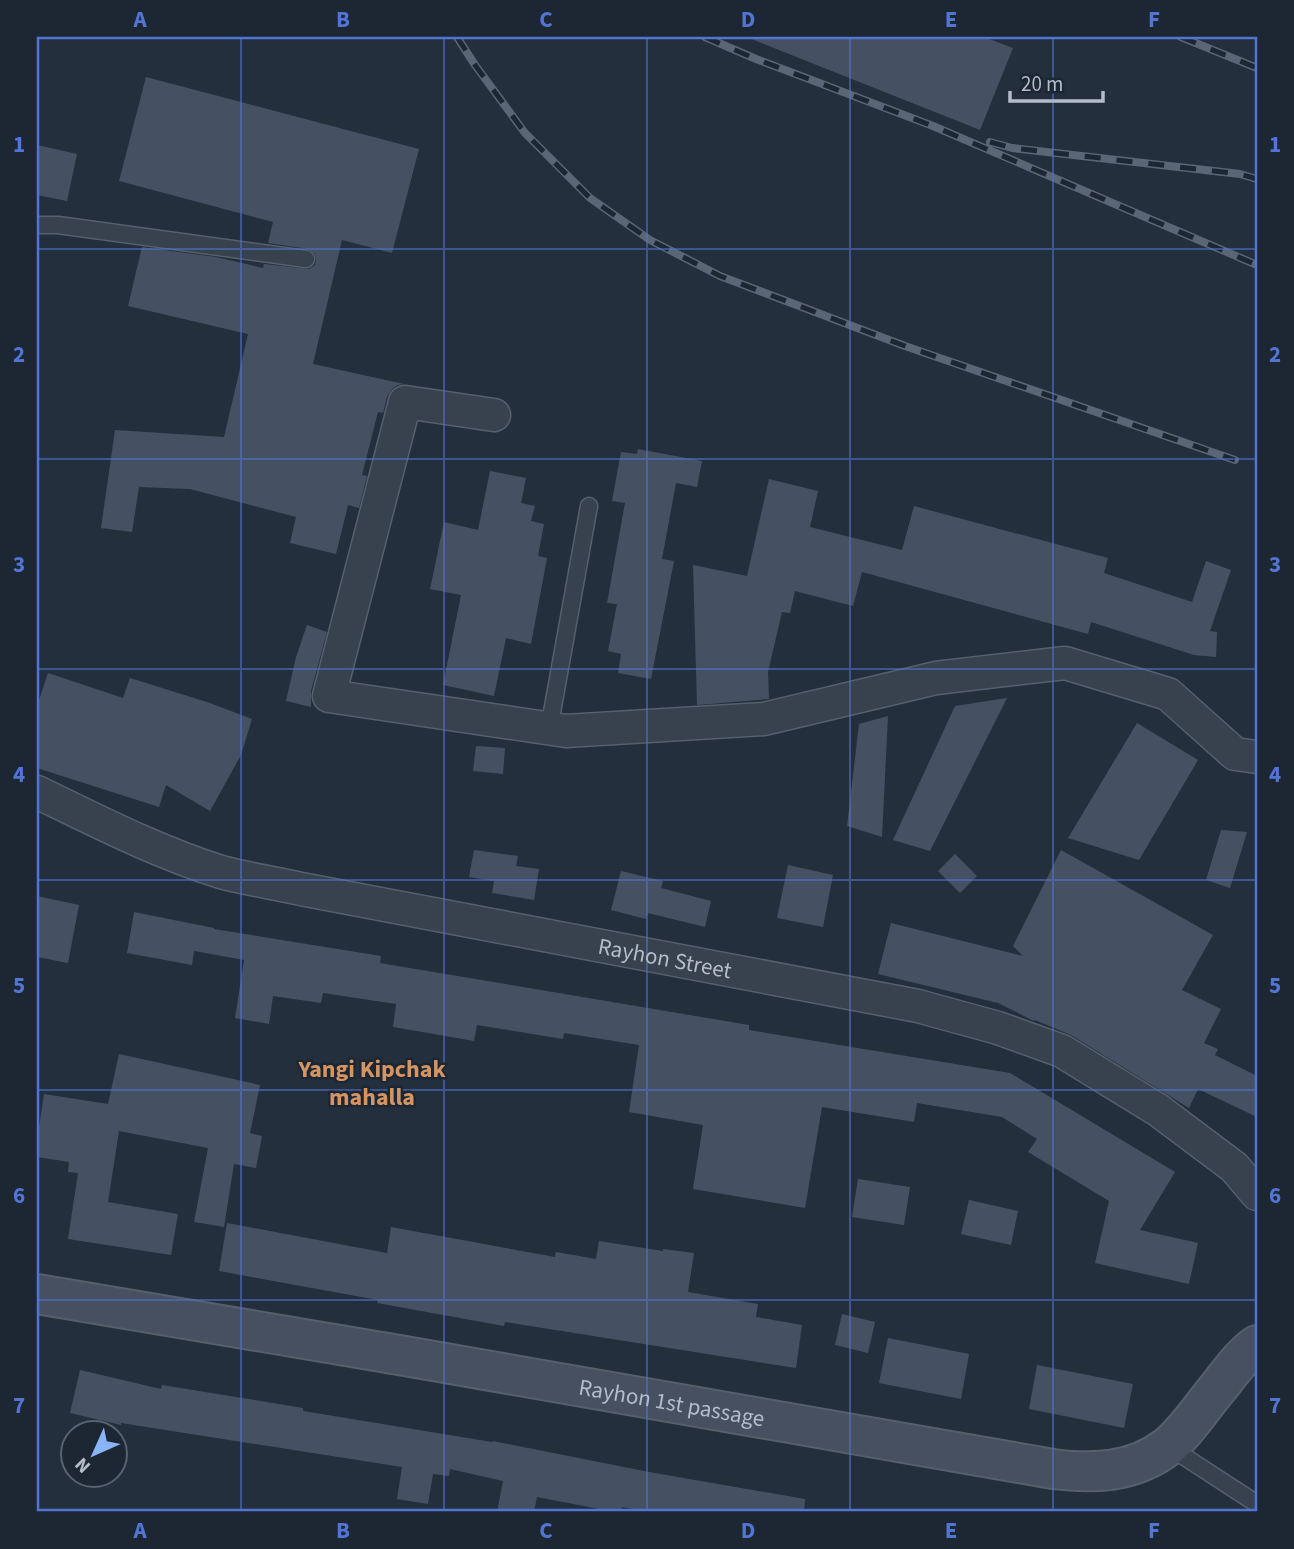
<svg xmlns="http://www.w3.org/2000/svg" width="1294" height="1549" viewBox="0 0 1294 1549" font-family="'Source Sans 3',sans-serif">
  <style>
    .building { fill: #455162 }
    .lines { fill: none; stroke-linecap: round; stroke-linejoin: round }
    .lane-casing { stroke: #565f6c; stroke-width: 19 }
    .street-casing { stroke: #565f6c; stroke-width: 35 }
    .secondary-casing { stroke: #565f6c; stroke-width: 42 }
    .lane { stroke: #38414e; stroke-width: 16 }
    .street { stroke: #38414e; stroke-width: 32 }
    .secondary { stroke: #465061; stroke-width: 38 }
    .rail-casing { stroke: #5a6575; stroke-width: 8 }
    .rail { stroke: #1d2633; stroke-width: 5; stroke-dasharray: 16; stroke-linecap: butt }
    .grid { fill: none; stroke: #5274d3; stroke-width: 2; stroke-opacity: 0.55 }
    .labels { text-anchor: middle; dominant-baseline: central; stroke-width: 5; stroke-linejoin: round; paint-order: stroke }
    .street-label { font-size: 23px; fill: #b4bcc9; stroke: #1d2633 }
    .neighbourhood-label { font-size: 24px; font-weight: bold; fill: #d59563; stroke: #1d2633 }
    .neatline { fill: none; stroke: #5274d3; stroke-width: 2.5 }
    .grid-label { font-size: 23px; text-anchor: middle; font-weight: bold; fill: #5274d3 }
  </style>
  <rect width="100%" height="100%" fill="#242f3e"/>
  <!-- building -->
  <path class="building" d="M 749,37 L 984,37 L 1013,48 L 980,130 L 749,38 Z
    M 146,77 L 419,149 L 392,253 L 342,240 L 313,364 L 404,384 L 398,385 L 392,389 L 387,397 L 383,413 L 378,412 L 362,475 L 367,476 L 359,508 L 348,505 L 336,554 L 290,543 L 296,517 L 190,489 L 139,487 L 132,532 L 101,528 L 115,430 L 224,437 L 248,334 L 128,306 L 142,247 L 216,257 L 263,268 L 264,264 L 309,269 L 315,265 L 316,260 L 315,254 L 308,249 L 268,243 L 273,222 L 119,181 Z
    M 37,145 L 77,154 L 67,201 L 37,195 Z
    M 638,449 L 702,461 L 697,487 L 676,483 L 662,559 L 674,561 L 651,679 L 618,673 L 621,654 L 608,651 L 617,604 L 607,603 L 625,503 L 612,501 L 621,452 L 637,454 Z
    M 490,471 L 526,478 L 521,503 L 535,506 L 531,521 L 544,524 L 538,556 L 547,558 L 531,644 L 506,638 L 494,696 L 443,685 L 461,595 L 430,589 L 444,522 L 478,530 Z
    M 769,479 L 818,491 L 810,527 L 902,550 L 914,506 L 1108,558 L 1104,573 L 1192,602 L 1206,561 L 1231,570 L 1210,631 L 1217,632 L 1216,657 L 1194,655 L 1091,622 L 1088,634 L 862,572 L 853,606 L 795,591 L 790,613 L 782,612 L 768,672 L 769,699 L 697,705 L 693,565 L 747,576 Z
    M 307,625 L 327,632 L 311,691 L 311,707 L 286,701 L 296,657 Z
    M 48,673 L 123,698 L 130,678 L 210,703 L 252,719 L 241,755 L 210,811 L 166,785 L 159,807 L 37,768 L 37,706 Z
    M 1007,698 L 930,851 L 893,840 L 955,706 Z
    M 888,716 L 882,837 L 847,826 L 859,724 Z
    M 1137,723 L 1198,760 L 1139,860 L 1068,838 Z
    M 476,746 L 505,748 L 503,774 L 473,771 Z
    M 1221,830 L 1247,832 L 1230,888 L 1206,880 Z
    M 474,850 L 518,856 L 516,866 L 539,869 L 534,900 L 492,893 L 494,881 L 469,877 Z
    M 1061,850 L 1213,935 L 1182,990 L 1221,1009 L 1204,1043 L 1218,1049 L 1215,1055 L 1257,1076 L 1257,1117 L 1198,1089 L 1189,1108 L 1071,1035 L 1035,1020 L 1034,1021 L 998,1003 L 878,974 L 891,923 L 1023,956 L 1013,946 Z
    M 955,854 L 977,876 L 960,893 L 938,871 Z
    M 788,865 L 833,875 L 823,927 L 777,918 Z
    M 621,871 L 663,881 L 661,888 L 711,901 L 705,927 L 648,913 L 646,919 L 611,910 Z
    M 37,896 L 79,905 L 68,963 L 37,957 Z
    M 134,912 L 214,928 L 214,929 L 381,956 L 380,963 L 749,1025 L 749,1030 L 1010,1073 L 1175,1172 L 1140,1230 L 1198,1243 L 1189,1284 L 1095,1263 L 1109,1201 L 1028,1152 L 1037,1139 L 1002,1117 L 917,1103 L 914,1122 L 822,1107 L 805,1208 L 693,1189 L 703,1125 L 629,1112 L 639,1045 L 564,1033 L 563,1039 L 477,1025 L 474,1041 L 393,1027 L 396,1004 L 323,993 L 321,1003 L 273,996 L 269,1024 L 235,1018 L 244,960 L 194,951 L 192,965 L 127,953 Z
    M 119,1054 L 260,1085 L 250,1133 L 262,1136 L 256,1168 L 234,1164 L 224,1227 L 194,1222 L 208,1148 L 119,1131 L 108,1202 L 178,1214 L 171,1255 L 68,1239 L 78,1173 L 68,1172 L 69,1162 L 37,1157 L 37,1140 L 44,1094 L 108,1104 Z
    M 858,1179 L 910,1187 L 904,1225 L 852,1217 Z
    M 969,1200 L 1018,1211 L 1011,1245 L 961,1234 Z
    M 227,1223 L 387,1253 L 391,1227 L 555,1257 L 556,1252 L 596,1259 L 599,1241 L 663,1251 L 663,1249 L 694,1253 L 688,1292 L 758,1304 L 756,1317 L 802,1325 L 796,1368 L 505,1322 L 504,1326 L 377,1303 L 378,1300 L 219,1271 Z
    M 842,1314 L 875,1322 L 868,1353 L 835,1345 Z
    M 888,1338 L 969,1354 L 961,1399 L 879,1383 Z
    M 1037,1365 L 1133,1384 L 1124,1428 L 1029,1409 Z
    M 80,1370 L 161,1389 L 162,1385 L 303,1408 L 303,1411 L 492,1442 L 493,1441 L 649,1472 L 805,1499 L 804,1512 L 650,1512 L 622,1507 L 621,1512 L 615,1512 L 537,1497 L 534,1512 L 497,1512 L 503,1481 L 450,1469 L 449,1476 L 433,1474 L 428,1504 L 397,1499 L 402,1467 L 121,1423 L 121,1425 L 70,1413 Z"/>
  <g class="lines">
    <!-- lane casing -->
    <g class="lane-casing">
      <path id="lane" d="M 37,225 L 58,225 L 306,259
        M 549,729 L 589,506
        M 1168,1446 L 1257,1504"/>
    </g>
    <!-- street casing -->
    <g class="street-casing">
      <g id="street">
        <path d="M 494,415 L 405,402 L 329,696 L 566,731 L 764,719 L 936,678 L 1065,663 L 1168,694 L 1235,754 L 1257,757"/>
        <path id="s1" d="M 37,792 C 97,821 157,852 221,872 C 247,879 275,883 301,889 L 918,1006 L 998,1028 L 1062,1051 L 1158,1110 L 1234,1167 L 1257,1194"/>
      </g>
    </g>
    <!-- secondary casing -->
    <g class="secondary-casing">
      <g id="secondary">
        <path id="s2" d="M 37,1294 L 405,1356 L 1053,1469 C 1093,1474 1133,1473 1167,1447 C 1186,1432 1201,1408 1217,1389 C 1229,1374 1241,1356 1257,1345"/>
      </g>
    </g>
    <!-- lane -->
    <use href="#lane" class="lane"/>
    <!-- street -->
    <use href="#street" class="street"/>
    <!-- secondary -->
    <use href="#secondary" class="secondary"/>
    <!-- rail casing -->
    <g class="rail-casing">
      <path id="rail" d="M 457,37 L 475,65 L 525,133 L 590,198 L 650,240 L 720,276 L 905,346 L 1235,460
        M 705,37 L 756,59 L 933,126 L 1257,265
        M 1181,37 L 1257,68
        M 990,142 L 1012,148 L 1240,174 L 1257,179"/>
    </g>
    <!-- rail -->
    <use href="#rail" class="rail"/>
  </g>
  <!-- grid -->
  <path class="grid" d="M 241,37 L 241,1512M 444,37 L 444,1512M 647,37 L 647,1512M 850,37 L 850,1512M 1053,37 L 1053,1512M 37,249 L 1257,249M 37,459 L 1257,459M 37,669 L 1257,669M 37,880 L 1257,880M 37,1090 L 1257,1090M 37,1300 L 1257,1300"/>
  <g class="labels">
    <!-- street labels -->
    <g class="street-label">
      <text stroke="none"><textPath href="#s1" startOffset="653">Rayhon Street</textPath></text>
      <text stroke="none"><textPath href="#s2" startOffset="644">Rayhon 1st passage</textPath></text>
    </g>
    <!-- neighbourhood labels -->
    <g class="neighbourhood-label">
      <text x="372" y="1069">Yangi Kipchak<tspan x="372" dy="28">mahalla</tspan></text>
    </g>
  </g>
  <!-- border -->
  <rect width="1294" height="1549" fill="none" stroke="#1d2633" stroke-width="77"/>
  <!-- north arrow -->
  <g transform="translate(94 1454) rotate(225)"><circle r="33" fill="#1d2633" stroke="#59626f" stroke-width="2"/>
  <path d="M0-5L12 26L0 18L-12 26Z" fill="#8ab4f8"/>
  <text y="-10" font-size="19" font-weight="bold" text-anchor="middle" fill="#b4bcc9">N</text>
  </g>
  <!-- scale -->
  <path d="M1010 91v10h93v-10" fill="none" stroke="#b4bcc9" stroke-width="3.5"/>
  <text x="1021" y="91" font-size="21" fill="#b4bcc9" stroke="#1d2633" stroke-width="5" paint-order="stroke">20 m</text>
  <rect x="38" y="38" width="1218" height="1472" class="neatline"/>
  <g class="grid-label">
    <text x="140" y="27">A</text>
    <text x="343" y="27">B</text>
    <text x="546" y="27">C</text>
    <text x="748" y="27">D</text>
    <text x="951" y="27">E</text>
    <text x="1154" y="27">F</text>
    <text x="19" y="152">1</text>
    <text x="1275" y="152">1</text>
    <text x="19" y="362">2</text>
    <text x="1275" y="362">2</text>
    <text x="19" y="572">3</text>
    <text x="1275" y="572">3</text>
    <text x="19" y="782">4</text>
    <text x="1275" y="782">4</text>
    <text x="19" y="993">5</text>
    <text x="1275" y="993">5</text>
    <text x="19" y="1203">6</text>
    <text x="1275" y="1203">6</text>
    <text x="19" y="1413">7</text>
    <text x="1275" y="1413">7</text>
    <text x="140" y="1538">A</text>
    <text x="343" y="1538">B</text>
    <text x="546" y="1538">C</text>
    <text x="748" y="1538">D</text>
    <text x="951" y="1538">E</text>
    <text x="1154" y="1538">F</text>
  </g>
</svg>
